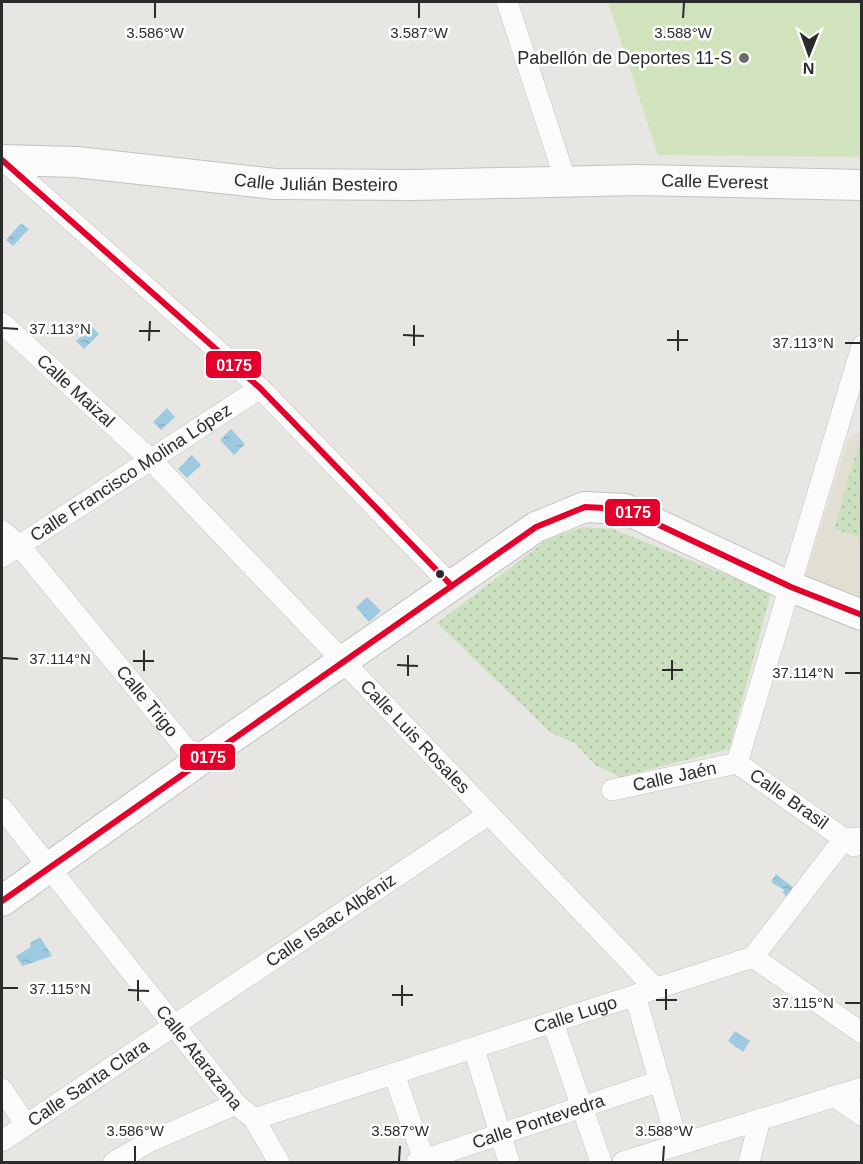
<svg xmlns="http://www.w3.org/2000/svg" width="863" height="1164" viewBox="0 0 863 1164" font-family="Helvetica,sans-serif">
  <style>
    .education { fill: #e2ded2 }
    .park { fill: url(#park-dots) }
    .pitch { fill: #d1e3bd }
    .water { fill: url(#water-ripples) }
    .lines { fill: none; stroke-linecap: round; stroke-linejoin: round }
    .street-casing { stroke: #c2c2c1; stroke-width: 22 }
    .secondary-casing { stroke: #c2c2c1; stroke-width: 32 }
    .street { stroke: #fcfbfb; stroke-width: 21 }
    .secondary { stroke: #fcfbfb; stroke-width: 30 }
    .bus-1-casing { stroke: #fff; stroke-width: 10 }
    .bus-1 { stroke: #e4002b; stroke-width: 6 }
    .ticks { fill: none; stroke: #2b2b2b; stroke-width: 2 }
    .poi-dot { fill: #6d6c6b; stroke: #fff; stroke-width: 2 }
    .bus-dot { fill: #2b2b2b; stroke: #fff; stroke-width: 2 }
    .labels { text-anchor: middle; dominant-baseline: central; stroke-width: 5; stroke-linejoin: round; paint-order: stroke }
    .poi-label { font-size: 18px; fill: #2b2b2b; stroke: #fff; text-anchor: end }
    .street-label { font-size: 18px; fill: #2b2b2b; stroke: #fff }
    .ticks-label { font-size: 15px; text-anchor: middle; fill: #2b2b2b; stroke: #fff; stroke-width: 5; stroke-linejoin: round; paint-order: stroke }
    .line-badge { stroke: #fff; stroke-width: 2 }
    .badge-label { font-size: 16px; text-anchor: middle; font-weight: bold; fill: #fff }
  </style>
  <defs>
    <pattern id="park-dots" width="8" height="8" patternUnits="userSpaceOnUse" patternTransform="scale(1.5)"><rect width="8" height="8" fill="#cae0bf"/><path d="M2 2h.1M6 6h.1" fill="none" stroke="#aec0a4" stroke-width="1.8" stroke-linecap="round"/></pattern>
    <pattern id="water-ripples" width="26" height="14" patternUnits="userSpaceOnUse" patternTransform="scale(1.5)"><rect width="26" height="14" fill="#9ecae1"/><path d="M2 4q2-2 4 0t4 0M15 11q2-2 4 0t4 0" fill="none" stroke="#88aec1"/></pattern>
  </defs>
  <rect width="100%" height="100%" fill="#e8e6e2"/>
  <!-- education -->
  <path class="education" d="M 861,431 L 861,602 L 805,578 L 848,440 Z"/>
  <!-- park -->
  <path class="park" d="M 861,444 L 861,537 L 834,529 L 858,446 Z
    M 582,527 L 613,529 L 771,593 L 729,749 L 620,777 L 595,765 L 575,743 L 551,733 L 437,623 L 547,540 Z"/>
  <!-- pitch -->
  <path class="pitch" d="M 608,2 L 861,2 L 861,157 L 658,155 Z"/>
  <!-- water -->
  <path class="water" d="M 21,223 L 29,229 L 13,246 L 6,240 Z
    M 91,326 L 99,334 L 84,349 L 76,341 Z
    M 167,408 L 175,417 L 161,430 L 153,422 Z
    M 231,429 L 245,444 L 234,455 L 220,440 Z
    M 192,455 L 201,465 L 187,478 L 178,469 Z
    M 367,597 L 381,611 L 369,622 L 356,607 Z
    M 776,874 L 794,888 L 787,897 L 783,893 L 784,890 L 771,882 Z
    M 40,937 L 52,956 L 22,966 L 16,956 L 31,947 L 30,943 Z
    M 735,1031 L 750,1041 L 743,1052 L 728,1041 Z"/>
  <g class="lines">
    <!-- street casing -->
    <g class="street-casing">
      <g id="street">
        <path d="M 507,2 L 566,182"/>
        <path d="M 3,160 L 260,388 L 451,585"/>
        <path id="s1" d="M 2,323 L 151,460 L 655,988"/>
        <path id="s2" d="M 2,531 L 19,545 L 197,762"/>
        <path id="s3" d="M 2,557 L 260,388"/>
        <path id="s4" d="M 612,790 L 737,763"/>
        <path id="s5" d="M 2,808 L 236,1104 L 254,1119 L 279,1162"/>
        <path d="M 854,846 L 737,763 L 862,346"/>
        <path d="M 753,957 L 862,1033"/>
        <path d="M 635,995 L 678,1145"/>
        <path d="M 553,1023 L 601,1162"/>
        <path d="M 474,1049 L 509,1162"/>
        <path d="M 394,1074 L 424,1160"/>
        <path d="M 2,1089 L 26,1125"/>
        <path d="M 834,1096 L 862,1115"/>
        <path id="s6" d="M 254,1119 L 753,957 L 844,839 L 862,838"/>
        <path id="s7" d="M 2,1141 L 489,814"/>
        <path d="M 114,1162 L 149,1142 L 236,1104"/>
        <path id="s8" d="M 417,1162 L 660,1081"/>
        <path d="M 623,1162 L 862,1088"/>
        <path d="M 749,1162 L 760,1119"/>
      </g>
    </g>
    <!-- secondary casing -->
    <g class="secondary-casing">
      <g id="secondary">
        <path id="s9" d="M 2,160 L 76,162 L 275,184 L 413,185 L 638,180 L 862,185"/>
        <path d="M 2,901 L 197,762 L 536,527 L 585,507 L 625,509 L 791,587 L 862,615"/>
      </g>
    </g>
    <!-- street -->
    <use href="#street" class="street"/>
    <!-- secondary -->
    <use href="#secondary" class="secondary"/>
    <!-- bus-1 casing -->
    <g class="bus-1-casing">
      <path id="bus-1" d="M 2,160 L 260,388 L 451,585
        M 2,901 L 536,527 L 585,507 L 625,509 L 791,587 L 862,615"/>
    </g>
    <!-- bus-1 -->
    <use href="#bus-1" class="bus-1"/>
  </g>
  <!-- ticks -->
  <path class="ticks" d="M 155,18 L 155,3M 419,18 L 419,3M 683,18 L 684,3M 3,328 L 18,329M 139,331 L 160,331M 403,335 L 424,336M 667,340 L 688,340M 149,341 L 150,321M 845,343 L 860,343M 414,346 L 414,325M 678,351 L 678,330M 3,658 L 18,659M 133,661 L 154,661M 397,665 L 418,666M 662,670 L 683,670M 144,671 L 144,650M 845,673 L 860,673M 408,676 L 408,655M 672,680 L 672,660M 3,988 L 18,988M 128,990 L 149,991M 392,995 L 413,995M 656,1000 L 677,1000M 138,1001 L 138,980M 845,1003 L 860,1003M 402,1006 L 402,985M 666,1010 L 666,989M 135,1161 L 135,1146M 399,1161 L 400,1146M 663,1161 L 664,1146"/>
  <!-- markers -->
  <circle class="poi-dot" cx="744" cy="58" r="6"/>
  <circle class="bus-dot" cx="440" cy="574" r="5"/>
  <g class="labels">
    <!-- poi labels -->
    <g class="poi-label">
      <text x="732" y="58">Pabellón de Deportes 11-S</text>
    </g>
    <!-- street labels -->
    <g class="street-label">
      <text stroke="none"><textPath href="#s9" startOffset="714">Calle Everest</textPath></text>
      <text stroke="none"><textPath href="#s9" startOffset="315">Calle Julián Besteiro</textPath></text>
      <text stroke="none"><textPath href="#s1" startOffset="100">Calle Maizal</textPath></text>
      <text stroke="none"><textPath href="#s3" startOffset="154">Calle Francisco Molina López</textPath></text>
      <text stroke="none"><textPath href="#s2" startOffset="224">Calle Trigo</textPath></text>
      <text stroke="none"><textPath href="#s1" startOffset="585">Calle Luis Rosales</textPath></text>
      <text stroke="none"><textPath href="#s4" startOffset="64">Calle Jaén</textPath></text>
      <text transform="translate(789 799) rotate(35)">Calle Brasil</text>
      <text stroke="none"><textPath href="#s7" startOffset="396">Calle Isaac Albéniz</textPath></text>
      <text stroke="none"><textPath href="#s6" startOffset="338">Calle Lugo</textPath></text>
      <text stroke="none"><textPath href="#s5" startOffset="318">Calle Atarazana</textPath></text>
      <text stroke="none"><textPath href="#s7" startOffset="104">Calle Santa Clara</textPath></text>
      <text stroke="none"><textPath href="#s8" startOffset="128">Calle Pontevedra</textPath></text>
    </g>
  </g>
  <g class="ticks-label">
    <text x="155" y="38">3.586°W</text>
    <text x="419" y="38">3.587°W</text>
    <text x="683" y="38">3.588°W</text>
    <text x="60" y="334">37.113°N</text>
    <text x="803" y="348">37.113°N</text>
    <text x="60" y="664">37.114°N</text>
    <text x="803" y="678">37.114°N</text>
    <text x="60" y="994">37.115°N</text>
    <text x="803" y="1008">37.115°N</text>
    <text x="135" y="1136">3.586°W</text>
    <text x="400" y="1136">3.587°W</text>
    <text x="664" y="1136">3.588°W</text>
  </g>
  <g class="line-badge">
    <rect x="205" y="350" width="57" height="29" rx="6" fill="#e4002b"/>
    <rect x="604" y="498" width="57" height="29" rx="6" fill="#e4002b"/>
    <rect x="179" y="743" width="57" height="28" rx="6" fill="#e4002b"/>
  </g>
  <g class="badge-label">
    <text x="234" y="371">0175</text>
    <text x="633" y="518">0175</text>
    <text x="208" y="763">0175</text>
  </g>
  <!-- border -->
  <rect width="863" height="1164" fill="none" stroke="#2b2b2b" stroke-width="6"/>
  <!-- north arrow -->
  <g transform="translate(809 54) rotate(181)" stroke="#ffffff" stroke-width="4.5" paint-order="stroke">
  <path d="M0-4.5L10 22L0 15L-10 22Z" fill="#2b2b2b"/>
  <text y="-9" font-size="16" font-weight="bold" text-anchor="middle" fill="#2b2b2b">N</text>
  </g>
</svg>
